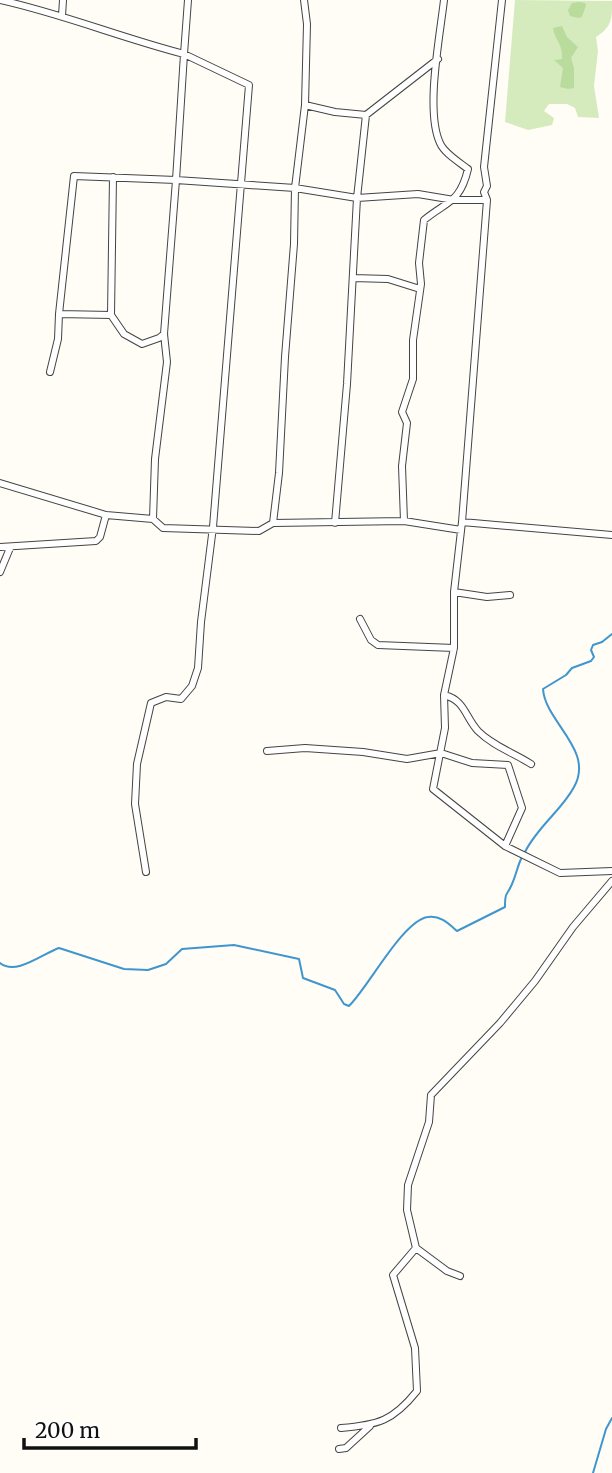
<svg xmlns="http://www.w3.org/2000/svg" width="612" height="1473" viewBox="0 0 612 1473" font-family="Merriweather,serif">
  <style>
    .green { fill: #d5ebbd }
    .forest { fill: #b9dc9c }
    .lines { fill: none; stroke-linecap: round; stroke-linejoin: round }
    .stream { stroke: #3f96cf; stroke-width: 2 }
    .street-casing { stroke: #444; stroke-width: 8 }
    .street { stroke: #fff; stroke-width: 6 }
  </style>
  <rect width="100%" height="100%" fill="#fffdf5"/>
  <!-- green -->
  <path class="green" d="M 515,0 L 612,1 C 612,19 612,27 596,37 L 598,51 L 594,86 L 599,118 L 578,117 L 575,108 L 567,104 L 549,104 L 544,111 L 554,118 L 552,125 L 528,130 L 505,122 Z"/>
  <!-- forest -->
  <path class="forest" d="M 579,2 L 585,3 L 586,5 L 582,17 L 578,18 L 570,16 L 568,10 L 572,3 Z
    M 562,26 L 567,37 L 578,47 L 571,58 L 574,68 L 574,88 L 568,89 L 560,87 L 563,68 L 554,60 L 562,59 C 563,43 555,41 553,28 Z"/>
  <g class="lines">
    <!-- stream -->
    <path class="stream" d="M 525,852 C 538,826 562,810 574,787 C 595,750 545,722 543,689 L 566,675 L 572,668 L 591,661 L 594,657 L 591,650 L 593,645 L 602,642 L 612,634
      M 0,963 C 16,976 42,954 59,948 L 124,969 L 148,970 L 166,964 L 182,949 L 234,945 L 299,959 L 303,978 L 335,990 L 344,1004 L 349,1006 C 368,988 403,920 428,917 C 440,915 449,924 457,931 L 505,907 C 505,891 507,896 512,884 C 516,875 517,868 521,859
      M 593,1473 L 606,1429 L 612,1418"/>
    <!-- street casing -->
    <g class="street-casing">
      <path id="street" d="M 0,0 C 63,14 122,38 184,54 L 176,180 L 74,176 L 59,314 L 111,315 L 124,334 L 142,344 L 159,338 L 164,334
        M 62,16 L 63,0
        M 305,105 L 335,112 L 366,115 L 438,59
        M 366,115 L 357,198 L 418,194 L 454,200 L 487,200 L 484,192 L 487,186 L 484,167 L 502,0
        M 487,200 L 462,522 L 454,592 L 454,648 L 444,695 L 445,728 L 433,789 L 505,846 L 560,873 L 612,871
        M 353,278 L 388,279 L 420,289
        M 111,315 L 113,177
        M 50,372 L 58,339 L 59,314
        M 0,483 L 106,515
        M 153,519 L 155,459 L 167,362 L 164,334 L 176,180 L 295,188 L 357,198 L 347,384 L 335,523
        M 404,521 L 402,466 L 407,423 L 402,412 L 413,379 L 413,340 L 421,284 L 419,263 L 424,220 C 447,201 460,203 468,169 C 459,162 444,153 440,143 C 425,111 440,36 444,0
        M 462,522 L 612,535
        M 273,523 L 404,521 L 461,530
        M 0,547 L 96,541 L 100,537 L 106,515 L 153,519 L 163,528 L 259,531 L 273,523 L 279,473 L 285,357 L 294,244 L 295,188 L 305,105 L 307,24 L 304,0
        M 0,572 L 10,548
        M 454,592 L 487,597 L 510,595
        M 360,619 L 371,640 L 378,645 L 454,648
        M 444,695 C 465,700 465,717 478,731 C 493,746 514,753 531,764
        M 267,751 L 305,748 L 363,752 L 407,759 L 441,753 L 472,763 L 508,765 L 522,808 L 505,846
        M 146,872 L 135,804 L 137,764 L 151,703 L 166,697 L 181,699 L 192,686 L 198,668 L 201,622 L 213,527 L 249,85 L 184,54 L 188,0
        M 416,1248 L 447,1271 L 460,1276
        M 341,1428 C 378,1425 393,1421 417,1391 L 415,1348 L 393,1275 L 416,1248 L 407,1210 L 408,1185 L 429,1122 L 431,1095 L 500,1023 L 535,981 L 573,927 L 612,881
        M 339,1449 L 346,1448 L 370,1426"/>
    </g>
    <!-- street -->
    <use href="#street" class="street"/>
  </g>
  <!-- scale -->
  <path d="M24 1438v10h172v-10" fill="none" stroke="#111111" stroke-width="3.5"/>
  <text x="35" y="1438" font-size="21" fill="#111111" stroke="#ffffff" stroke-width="5" paint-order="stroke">200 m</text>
</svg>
